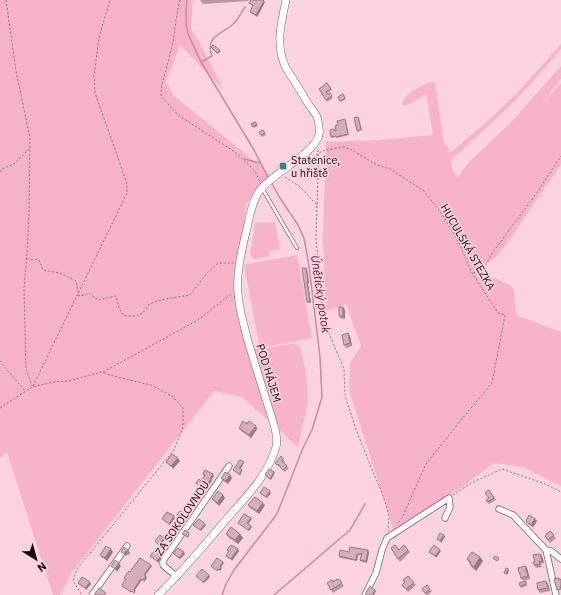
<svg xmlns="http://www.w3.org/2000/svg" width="561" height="595" viewBox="0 0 561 595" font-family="'IBM Plex Sans',sans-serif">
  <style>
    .green { fill: #f7b3c7 }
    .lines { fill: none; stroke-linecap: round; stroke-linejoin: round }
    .stream { stroke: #cb8a9e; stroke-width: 1.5 }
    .service-casing { stroke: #815e68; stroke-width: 4 }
    .minor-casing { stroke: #815e68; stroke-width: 7 }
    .tertiary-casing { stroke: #815e68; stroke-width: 8 }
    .path { stroke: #91757d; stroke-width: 1; stroke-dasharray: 2 2; stroke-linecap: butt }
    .service { stroke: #fff; stroke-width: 2.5 }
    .minor { stroke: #fff; stroke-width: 5.5 }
    .tertiary { stroke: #fff; stroke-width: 7 }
    .wall { fill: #b7969f }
    .shaded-wall { fill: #957a82 }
    .building { fill: #d5aeb9; stroke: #957a82 }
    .poi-dot { fill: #387e8a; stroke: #fcd4df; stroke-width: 1.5 }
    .labels { text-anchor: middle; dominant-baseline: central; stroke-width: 3; stroke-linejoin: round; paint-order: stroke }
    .poi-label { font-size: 11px; fill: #16090d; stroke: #fcd4df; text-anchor: start }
    .street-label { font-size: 11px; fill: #16090d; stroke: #fcd4df }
    .water-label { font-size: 12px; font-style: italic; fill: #621435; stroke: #fcd4df }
  </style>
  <rect width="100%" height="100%" fill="#fcd4df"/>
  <!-- green -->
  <path class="green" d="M 0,0 L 193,0 L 191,29 L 197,38 L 224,90 L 180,45 L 166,82 L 174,96 L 262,167 L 270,176 L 246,204 L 238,283 L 247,348 L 260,349 L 291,344 L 300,346 L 307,378 L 308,402 L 298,447 L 242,397 L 214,391 L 72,572 L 60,595 L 53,595 L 7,452 L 0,458 Z
    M 561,44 L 561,49 L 551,61 L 514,102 L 451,160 L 451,165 L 457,178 L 469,162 L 512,121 L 561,66 L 561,79 L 541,104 L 553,92 L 561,83 L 561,164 L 505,246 L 495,258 L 491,261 L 484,264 L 481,262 L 486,275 L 508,284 L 514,289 L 516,315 L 561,332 L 561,486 L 523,467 L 494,463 L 395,537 L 389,515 L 349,390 L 350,363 L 361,346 L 346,304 L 326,311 L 323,241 L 326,142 L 379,140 L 433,135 L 426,94 L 411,103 L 403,106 L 402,103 C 407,92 420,86 431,82 L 434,82 L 436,87 L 440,117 L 444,143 L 447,146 L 450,153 L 490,119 L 518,92 Z
    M 275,222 L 280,249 L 269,251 L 269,256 L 254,259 L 250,254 L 255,223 Z
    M 297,255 L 312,338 L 260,348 L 244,265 Z"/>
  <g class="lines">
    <!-- stream -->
    <path class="stream" d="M 187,0 L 186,8 L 186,24 L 188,34 L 201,62 L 254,150 L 269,179
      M 201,62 L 212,56 C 205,37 220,35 232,25 C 237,21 241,13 245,7
      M 244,159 L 260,163
      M 222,595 L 226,584 L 234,570 L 277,514 L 303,448 L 312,430 L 322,397 L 320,357 L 309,266 L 304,238 L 298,225 L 280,198 L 271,182
      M 274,595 L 350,530 L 365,504"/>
    <!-- service casing -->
    <g class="service-casing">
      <path id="service" d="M 262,188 L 297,248"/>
    </g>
    <!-- minor casing -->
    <g class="minor-casing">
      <path id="minor" d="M 499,509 L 513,515 L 546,550 L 551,551 L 561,559
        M 546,550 L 556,595
        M 177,577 L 163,565 L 163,561 L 229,466
        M 92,595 L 127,546
        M 365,595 L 376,573 L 382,550 L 387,538 L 449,498 L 450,507 L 445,518"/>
    </g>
    <!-- tertiary casing -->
    <g class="tertiary-casing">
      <path id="tertiary" d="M 158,595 C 182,572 203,547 224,522 C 244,499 268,476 276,447 C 278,440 276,432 274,425 C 265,396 256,368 247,338 C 244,324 239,309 238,294 C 236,272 242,249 247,228 C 250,216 252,200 260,190 C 273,173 314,154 319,135 C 320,129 319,123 317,117 C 315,112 310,107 307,102 C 300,90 293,79 286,68 C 275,45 281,24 286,0"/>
    </g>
    <!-- path -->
    <path class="path" d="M 6,0 L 16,71 L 30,138 L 29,214 L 27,252 L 24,288 L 26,369 L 32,386
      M 180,0 C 176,15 175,31 172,47 C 170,53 169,60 167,66 C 164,77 161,84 161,96 L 175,112 L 184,119 L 235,152 L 255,171 L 260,182
      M 318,150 L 318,177 L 316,239 L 323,314 L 328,331 L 344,369 L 345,396 L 357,432 L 373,472 L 381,490 L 389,515 L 388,531
      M 306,161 L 310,160 L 322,151 L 343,147 L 350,149 L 377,165 L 390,169 L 424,191 L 442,214 L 459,243 L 472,273 L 498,313 L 505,315 L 492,383 L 461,420 L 426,464 L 402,518 L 397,524
      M 0,172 L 2,169 L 14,164 L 30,148
      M 285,177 L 299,186 L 317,205
      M 27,259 L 39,260 L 43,270 L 60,273 L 76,281 L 79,296 L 85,295 L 89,293 L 98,300 L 116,296 L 119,308 L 124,316 C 138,316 142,317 149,304 L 165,299 L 190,295 L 207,273 L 218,263 L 234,263
      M 473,273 L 480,272 L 484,268 L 493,252 L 536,194 L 561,156
      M 0,361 L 25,391
      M 103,372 L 198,320 L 231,294
      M 33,386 L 127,193 L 127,184 L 111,138 L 95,93 L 94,76 L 99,37 L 110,0
      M 0,408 L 32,387 L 54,382 L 68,381 L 102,372 L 113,376 L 151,385 L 172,396 L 183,408 L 183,427 L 174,450 L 77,569 L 73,581 L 82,595
      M 453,495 L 471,483 L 502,469 L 545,484 L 561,492"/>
    <!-- service -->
    <use href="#service" class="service"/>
    <!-- minor -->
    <use href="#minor" class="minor"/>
    <!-- tertiary -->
    <use href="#tertiary" class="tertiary"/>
  </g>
  <!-- wall -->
  <path class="wall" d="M 200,0 L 249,0 L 248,1 L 203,4 Z
    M 256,0 L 265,2 L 257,17 L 251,13 L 250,12 L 253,6 L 250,4 L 249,3 Z
    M 212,48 L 220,50 L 221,51 L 218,54 Z
    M 327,83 L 332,90 L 327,93 L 328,94 L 330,93 L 333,98 L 327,102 L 319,89 Z
    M 343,94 L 346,99 L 341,102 L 338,97 Z
    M 358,117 L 359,118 L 362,130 L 358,132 L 357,131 Z
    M 345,119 L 346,121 L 349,135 L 337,138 L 336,137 L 332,138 L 331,137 L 336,131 L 338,125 Z
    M 255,122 L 258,126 L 254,128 L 251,124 Z
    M 263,130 L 266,135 L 262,137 L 259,132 Z
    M 307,269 L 309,283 L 308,284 L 311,303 L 308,303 L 307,302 Z
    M 343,307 L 345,310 L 345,319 L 341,319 L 339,316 Z
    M 348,333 L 350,336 L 352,346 L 346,348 L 344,345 Z
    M 247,424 L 256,426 L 257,429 L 251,438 L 241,431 L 239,428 Z
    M 283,459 L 285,462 L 284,463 L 289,468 L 285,472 L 280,467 L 279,467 L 275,463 Z
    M 230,475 L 232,478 L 228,484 L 223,481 L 221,478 Z
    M 489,490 L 496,500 L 489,504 L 487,502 L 489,498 Z
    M 223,495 L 225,498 L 219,506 L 212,499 Z
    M 248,505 L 265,505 L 259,514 L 250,508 Z
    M 535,519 L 537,521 L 533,527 L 528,524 L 526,521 Z
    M 226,534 L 240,534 L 243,538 L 238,544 L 229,538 Z
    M 554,535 L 556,538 L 550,543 L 545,536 Z
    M 404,545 L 410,552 L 400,562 L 391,548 L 399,550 Z
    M 113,552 L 107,561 L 102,557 L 100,555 Z
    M 349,552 L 369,552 L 367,563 L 361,562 L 360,560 L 361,555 L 358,555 L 357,561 L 340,558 L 339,556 Z
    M 540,554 L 542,556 L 544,563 L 541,564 L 542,567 L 536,568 L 534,565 L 535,562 Z
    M 480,557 L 483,561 L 476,571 L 472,568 L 467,559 Z
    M 525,566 L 527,568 L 530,579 L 523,581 L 521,578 Z
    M 338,580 L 340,580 L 344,586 L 333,593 L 327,583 Z
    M 526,581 L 527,586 L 521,588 L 520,586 Z
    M 546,581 L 548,584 L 550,591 L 540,593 L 538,590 Z
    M 404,583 L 414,583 L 416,585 L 408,592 L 402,585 Z
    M 422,589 L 430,589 L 432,591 L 428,595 L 426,595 Z"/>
  <!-- shaded-wall -->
  <path class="shaded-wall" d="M 264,1 L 265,2 L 257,17 L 256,15 Z
    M 306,268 L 307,269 L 309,283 L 308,282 Z
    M 307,282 L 308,284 L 311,303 L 310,301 Z
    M 343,307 L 345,310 L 345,319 L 343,316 Z
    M 348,333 L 350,336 L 352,346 L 350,343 Z
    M 256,426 L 257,429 L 251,438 L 249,435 Z
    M 178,458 L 180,461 L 173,469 L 171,466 Z
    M 244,462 L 244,463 L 240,470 L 239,468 Z
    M 242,470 L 242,471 L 240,476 L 239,474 Z
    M 274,472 L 275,473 L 271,480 L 270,479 Z
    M 213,474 L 214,476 L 211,480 L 212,481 L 205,490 L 204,489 Z
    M 230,475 L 232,478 L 228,484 L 226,481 Z
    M 270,491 L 271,493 L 267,498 L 266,497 Z
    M 223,495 L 225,498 L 219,506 L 217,503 Z
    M 198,498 L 199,500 L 195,505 L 196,506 L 195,508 L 194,507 L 194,504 Z
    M 263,503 L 265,505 L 259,514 L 257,511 Z
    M 184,514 L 185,515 L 182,518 L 181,517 Z
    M 174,516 L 175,518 L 170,525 L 169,524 Z
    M 251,518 L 252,519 L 248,524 L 247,523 Z
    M 535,519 L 537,521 L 533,527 L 531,525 Z
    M 205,524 L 206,525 L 201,531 L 200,530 Z
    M 251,526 L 252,527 L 249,531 L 248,530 Z
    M 240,534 L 243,538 L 238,544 L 235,540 Z
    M 444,535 L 445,537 L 441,543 L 440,541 Z
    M 164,538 L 165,539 L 160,546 L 159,545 Z
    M 111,549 L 113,552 L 107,561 L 105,558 Z
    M 238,549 L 239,551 L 232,561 L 231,559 Z
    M 128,550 L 130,553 L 129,555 L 127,552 Z
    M 368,550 L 369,552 L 367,563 L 366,561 Z
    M 440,550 L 441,551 L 436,558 L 435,556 Z
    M 126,551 L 128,554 L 126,556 L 124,554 Z
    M 184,552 L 185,554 L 180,559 L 179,558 Z
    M 162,554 L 163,556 L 158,563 L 157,561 Z
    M 357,554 L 358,555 L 357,561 L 356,560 Z
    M 540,554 L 542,556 L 544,563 L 542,561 Z
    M 480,557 L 483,561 L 476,571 L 474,567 Z
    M 223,562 L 224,563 L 221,567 L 222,568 L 220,571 L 219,570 L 220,566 Z
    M 119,563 L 121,566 L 117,572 L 115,569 Z
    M 151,565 L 152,566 L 145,576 L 144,575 Z
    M 525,566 L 527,568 L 530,579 L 528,576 Z
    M 508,569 L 509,571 L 507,575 L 506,574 Z
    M 209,575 L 210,577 L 204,583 L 203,582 Z
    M 146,576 L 147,578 L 144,582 L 143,580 Z
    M 141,579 L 142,580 L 135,590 L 134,589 Z
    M 546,581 L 548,584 L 550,591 L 548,588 Z
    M 90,582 L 91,584 L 86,590 L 85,588 Z
    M 375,590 L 376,591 L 374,595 L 372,595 Z"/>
  <!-- building -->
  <path class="building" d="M 251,0 L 263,0 L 264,1 L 256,15 L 250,12 L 253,5 L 249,3 Z
    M 213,45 L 220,50 L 217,53 L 211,47 Z
    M 327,83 L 331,89 L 326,92 L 328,94 L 330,93 L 332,96 L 326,100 L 319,89 Z
    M 343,94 L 345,98 L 340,101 L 338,97 Z
    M 358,117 L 361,129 L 357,131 L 354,118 Z
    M 345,119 L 348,134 L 336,137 L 336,136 L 331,137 L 330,130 L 334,129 L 335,131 L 336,131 L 335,126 L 338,125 L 337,121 Z
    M 255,122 L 257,124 L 253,127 L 251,124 Z
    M 263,130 L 265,133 L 261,135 L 259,132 Z
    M 302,268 L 306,268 L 308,282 L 307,282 L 310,301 L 307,302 Z
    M 339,307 L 343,307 L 343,316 L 339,316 Z
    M 348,333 L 350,343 L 344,345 L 342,335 Z
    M 243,421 L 247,424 L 249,421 L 256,426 L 249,435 L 239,428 Z
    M 172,454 L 178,458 L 171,466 L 166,462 Z
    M 281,456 L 283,459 L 282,461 L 287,466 L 283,470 L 278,464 L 277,465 L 275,463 Z
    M 240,460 L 244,462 L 239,468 L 242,470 L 239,474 L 233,470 Z
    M 269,469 L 274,472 L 270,479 L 265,475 Z
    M 205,470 L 213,474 L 210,479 L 211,479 L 204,489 L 196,483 L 199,479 L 201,481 L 205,475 L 203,474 Z
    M 225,472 L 230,475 L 226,481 L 221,478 Z
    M 264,487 L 270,491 L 266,497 L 260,493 Z
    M 489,490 L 494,498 L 487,502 L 486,500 L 489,498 L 485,493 Z
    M 218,491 L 223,495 L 217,503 L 212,499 Z
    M 195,496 L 198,498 L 194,504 L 195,505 L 194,507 L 189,504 Z
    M 255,497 L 263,503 L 257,511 L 248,505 Z
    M 180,511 L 184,514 L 181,517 L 179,515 L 178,517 L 177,515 Z
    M 167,512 L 174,516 L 169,524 L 162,519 Z
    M 244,514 L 251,518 L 247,523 L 251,526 L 248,530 L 238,523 Z
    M 529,515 L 535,519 L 531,525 L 526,521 Z
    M 199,519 L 205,524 L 200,530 L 193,525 Z
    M 231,527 L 240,534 L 235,540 L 226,534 Z
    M 185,530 L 189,533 L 188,537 L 182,534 Z
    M 550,531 L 554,535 L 548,540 L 545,536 Z
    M 440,533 L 444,535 L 440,541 L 437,539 Z
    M 160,535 L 164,538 L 159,545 L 155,541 Z
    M 231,545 L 238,549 L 231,559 L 226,556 L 229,551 L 227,550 Z
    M 395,545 L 399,550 L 404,545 L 408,550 L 398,559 L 391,548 Z
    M 434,545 L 440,550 L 435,556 L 429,552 Z
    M 106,546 L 111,549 L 105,558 L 100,555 Z
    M 124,547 L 128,550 L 127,552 L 126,551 L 124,554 L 121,552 Z
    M 350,547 L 368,550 L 366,561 L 360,560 L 362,553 L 360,554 L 357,554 L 356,560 L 339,556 L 340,550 L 349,552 Z
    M 178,548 L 184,552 L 179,558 L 173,553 Z
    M 155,550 L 162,554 L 157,561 L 150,556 Z
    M 472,552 L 480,557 L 474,567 L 470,564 L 471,562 L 467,559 Z
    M 540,554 L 542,561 L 539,561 L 540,564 L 534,565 L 533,562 L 535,562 L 533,555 Z
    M 495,556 L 499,558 L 497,561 L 493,558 Z
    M 140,558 L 151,565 L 144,575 L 146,576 L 143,580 L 141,579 L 134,589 L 135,590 L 134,593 L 132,591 L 131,592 L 122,586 L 123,584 L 123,583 L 126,579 L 124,578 L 129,571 L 130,572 Z
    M 217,558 L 223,562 L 220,566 L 221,567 L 219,570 L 218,569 L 217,571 L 211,566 Z
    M 115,560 L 119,563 L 115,569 L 111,566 Z
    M 525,566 L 528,576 L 521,578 L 518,568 Z
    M 506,568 L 508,569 L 506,574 L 504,573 Z
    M 202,569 L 209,575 L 203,582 L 196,576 Z
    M 408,576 L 414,583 L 406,589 L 402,585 L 404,583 L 405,581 L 403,580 Z
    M 82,577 L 90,582 L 85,588 L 78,583 Z
    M 559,578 L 559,580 L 561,579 L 561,586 L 560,586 L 561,589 L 557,590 L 554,579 Z
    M 337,579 L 338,580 L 340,580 L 342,583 L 331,590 L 327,583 L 332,580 L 333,582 Z
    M 526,581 L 526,584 L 520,586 L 519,583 Z
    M 546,581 L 548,588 L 538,590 L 537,583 Z
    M 427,585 L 430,589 L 425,593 L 422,589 Z
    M 370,586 L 375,590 L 372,595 L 367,595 L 365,594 Z
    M 99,588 L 106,593 L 104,595 L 94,595 Z"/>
  <!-- markers -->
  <rect class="poi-dot" x="279" y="162" width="8" height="8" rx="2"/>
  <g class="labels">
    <!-- poi labels -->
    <g class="poi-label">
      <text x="291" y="160">Statenice,<tspan x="291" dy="13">u hřiště</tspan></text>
    </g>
    <!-- street labels -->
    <g class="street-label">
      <text transform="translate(468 247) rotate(60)">HUCULSKÁ STEZKA</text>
      <text transform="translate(269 373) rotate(73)">POD HÁJEM</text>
      <text transform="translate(182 518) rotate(-56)">ZA SOKOLOVNOU</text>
    </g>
    <!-- water labels -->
    <g class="water-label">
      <text transform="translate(321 294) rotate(82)">Únětický potok</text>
    </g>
  </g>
  <!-- north arrow -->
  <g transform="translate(36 559) rotate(143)" stroke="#fcd4df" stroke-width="3" paint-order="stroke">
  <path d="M0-3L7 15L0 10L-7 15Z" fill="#16090d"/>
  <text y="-6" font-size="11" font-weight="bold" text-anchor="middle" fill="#16090d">N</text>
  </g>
</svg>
